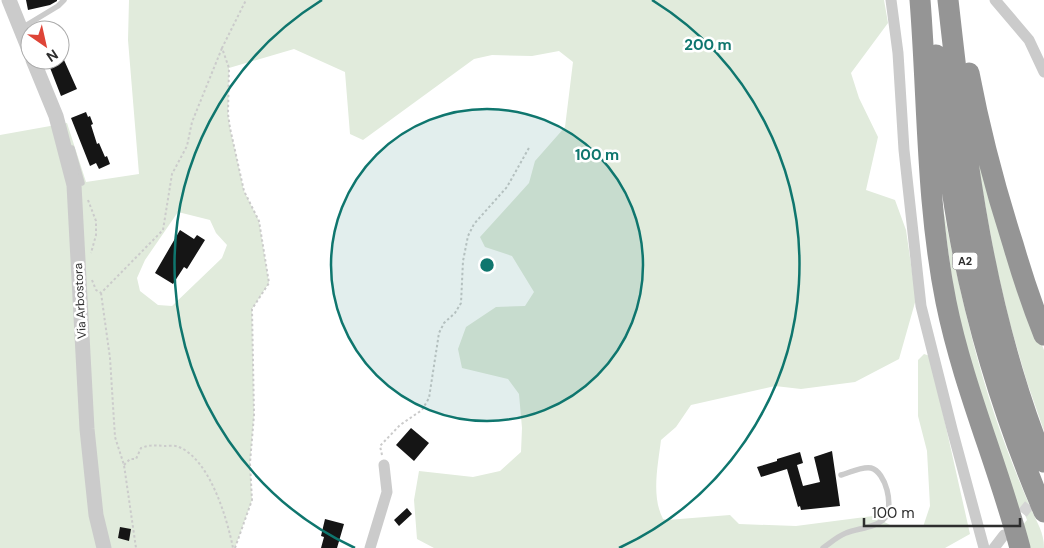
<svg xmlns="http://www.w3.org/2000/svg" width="1044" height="548" viewBox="0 0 1044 548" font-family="'DM Sans',sans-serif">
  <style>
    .green { fill: #e1ebdc; fill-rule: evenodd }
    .building { fill: #151515 }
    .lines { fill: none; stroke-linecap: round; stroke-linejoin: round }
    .minor-tunnel { stroke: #d5d5d5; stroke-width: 11; stroke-dasharray: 11 5.5; stroke-linecap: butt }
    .path { stroke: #cbcbcb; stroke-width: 2; stroke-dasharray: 2.5 2.5; stroke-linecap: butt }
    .service { stroke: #cbcbcb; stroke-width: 5.5 }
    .minor { stroke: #cbcbcb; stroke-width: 11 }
    .tertiary { stroke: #cbcbcb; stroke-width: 15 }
    .motorway { stroke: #959595; stroke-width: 21 }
    .ring { fill: none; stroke: #0f766e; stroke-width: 2.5 }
    .labels { text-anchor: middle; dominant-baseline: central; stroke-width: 5; stroke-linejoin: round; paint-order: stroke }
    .shield { fill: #fff; stroke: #6d6d6d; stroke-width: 1 }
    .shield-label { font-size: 11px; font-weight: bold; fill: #2e2e2e }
    .street-label { font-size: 12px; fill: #2e2e2e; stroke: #fff }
    .centre { fill: #0f766e; stroke: #fff; stroke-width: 2.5 }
    .ring-label { font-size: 15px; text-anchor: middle; font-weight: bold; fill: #0f766e; stroke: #fff; stroke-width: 5; stroke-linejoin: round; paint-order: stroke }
  </style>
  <rect width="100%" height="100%" fill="#fff"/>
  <!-- green -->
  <path class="green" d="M 129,0 L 884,0 L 888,23 L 851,73 L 859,98 L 878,137 L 866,190 L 895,200 L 906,230 L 916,299 L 899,359 L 855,382 L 801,389 L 775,386 L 691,405 L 676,427 L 661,440 C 658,465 651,496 663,519 L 667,520 L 730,515 L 739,524 L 796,526 L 873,516 L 892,526 L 923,527 L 930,506 L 927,451 L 918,416 L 918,360 L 924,354 L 930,356 L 970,534 L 945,548 L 434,548 L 417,539 L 414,500 L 419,471 L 473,477 L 500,471 L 521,452 L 522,428 L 519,394 L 508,379 L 462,368 L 458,349 L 466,327 L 496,307 L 525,306 L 534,292 L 512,256 L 485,247 L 480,237 L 529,183 L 535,161 L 565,127 L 573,62 L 559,51 L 532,56 L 492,55 L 474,59 L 363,140 L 350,134 L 345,72 L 294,49 L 229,68 L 228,114 L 230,128 L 244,191 L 259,221 L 269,283 L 252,309 L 254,415 L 250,463 L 252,500 L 235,548 L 0,548 L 0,135 L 67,123 L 86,182 L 139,174 L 128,40 ZM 178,212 L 210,220 L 216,233 L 227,245 L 222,258 L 172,306 L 158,305 L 140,291 L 137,278 L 145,260 Z
    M 977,149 L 1030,315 L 1044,350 L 1044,431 L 1027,382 L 1010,324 L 996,265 L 978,165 Z
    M 941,198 C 956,272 971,345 995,416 C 1006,448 1018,479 1031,509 C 1037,523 1044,532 1044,548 L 1026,548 L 1022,526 L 1027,520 L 1022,508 L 1018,512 L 958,323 Z"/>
  <!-- building -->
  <path class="building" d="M 26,0 L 57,0 L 57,1 L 50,5 L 28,10 Z
    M 47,60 L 64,60 L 77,89 L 61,96 Z
    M 86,112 L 88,117 L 90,116 L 93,124 L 91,125 L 97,144 L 99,143 L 105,157 L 107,156 L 110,164 L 99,169 L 96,163 L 90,166 L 71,118 Z
    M 180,230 L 194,239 L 197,235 L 205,240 L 187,269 L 184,267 L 173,284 L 155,273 Z
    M 411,428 L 429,443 L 414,461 L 396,445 Z
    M 832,451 L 840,506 L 801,510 L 800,506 L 798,507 L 787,469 L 761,477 L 757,467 L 777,461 L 777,459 L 800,452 L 803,463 L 797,465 L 803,486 L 820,482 L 814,457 Z
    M 407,508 L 412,514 L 399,526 L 394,520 Z
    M 325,519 L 344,524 L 337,548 L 321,548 L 324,537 L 321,536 Z
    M 120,527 L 131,529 L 129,541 L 118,538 Z"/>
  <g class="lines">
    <!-- minor-tunnel -->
    <path class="minor-tunnel" d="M 1012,526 L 1038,494"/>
    <!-- path -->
    <path class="path" d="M 88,200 L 96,221 L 96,235 L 91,253
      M 92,280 L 96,290 L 101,293 L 163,230 L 172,174 L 187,146 L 192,122 L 222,48
      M 101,293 L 110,358 L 115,437 L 124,465 L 136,548
      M 382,455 L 380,446 L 400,425 L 422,410 L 429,398 L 439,333 L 444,323 L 455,313 L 461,303 L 463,261 L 468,236 L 474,224 L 507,187 L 530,146
      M 124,465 L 130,459 L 136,459 L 141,448 C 149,445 155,445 164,446 C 168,446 175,445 179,447 C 210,460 227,518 233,548
      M 235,548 L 252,500 L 250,463 L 254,415 L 252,309 L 269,283 L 259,221 L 244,191 L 230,128 L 228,114 L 229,68 L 222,48 L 246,0"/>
    <!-- service -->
    <path class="service" d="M 20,29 L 58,6 L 64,0
      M 72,148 L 82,183
      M 823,548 C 830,543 838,536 846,533 C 858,528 876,528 885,518 C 894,506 886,472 871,468 C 862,466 849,473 841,475"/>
    <!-- minor -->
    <path class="minor" d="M 891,0 L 898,53 L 904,150 L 921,306 L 952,429 L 984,548
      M 995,0 L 1029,40 L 1044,72
      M 370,548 L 387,492 L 384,465
      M 994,548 L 1004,535"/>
    <!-- tertiary -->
    <path class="tertiary" d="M 9,0 L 30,52
      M 33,60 L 56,116 L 74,185 L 87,429 L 96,515 L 104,548"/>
    <!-- motorway -->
    <path class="motorway" d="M 920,0 C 928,101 926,202 946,302 C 963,386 998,465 1020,548
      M 948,0 C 966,161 983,310 1044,462
      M 936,55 C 943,118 949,181 961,243 C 979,336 1007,425 1044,512
      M 969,73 C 980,131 995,188 1013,244 C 1022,275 1032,305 1044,335"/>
  </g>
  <!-- distance rings -->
  <circle cx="487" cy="265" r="156" fill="#0f766e" fill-opacity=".12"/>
  <g class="ring">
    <circle cx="487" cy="265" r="156"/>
    <path d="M355 548A312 312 0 0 1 322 0M652 0A312 312 0 0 1 619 548"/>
  </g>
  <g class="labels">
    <!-- shield labels -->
    <rect class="shield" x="952.5" y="252.5" width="25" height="17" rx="4"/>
    <g class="shield-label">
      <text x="965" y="261">A2</text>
    </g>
    <!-- street labels -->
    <g class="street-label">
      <text transform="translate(80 301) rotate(-93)">Via Arbostora</text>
    </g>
  </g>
  <circle cx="487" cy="265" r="8" class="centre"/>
  <g class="ring-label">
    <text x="708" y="50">200 m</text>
    <text x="597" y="160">100 m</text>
  </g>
  <!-- north arrow -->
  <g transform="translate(45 45) rotate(146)"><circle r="24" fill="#ffffff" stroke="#ababab"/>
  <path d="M0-4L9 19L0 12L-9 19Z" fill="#de4437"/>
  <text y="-8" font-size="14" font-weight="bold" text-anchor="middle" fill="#2e2e2e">N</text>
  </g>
  <!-- scale -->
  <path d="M864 518v8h156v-8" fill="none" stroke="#2e2e2e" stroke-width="2.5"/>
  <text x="872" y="518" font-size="15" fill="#2e2e2e" stroke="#ffffff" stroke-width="4" paint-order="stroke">100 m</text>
</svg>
